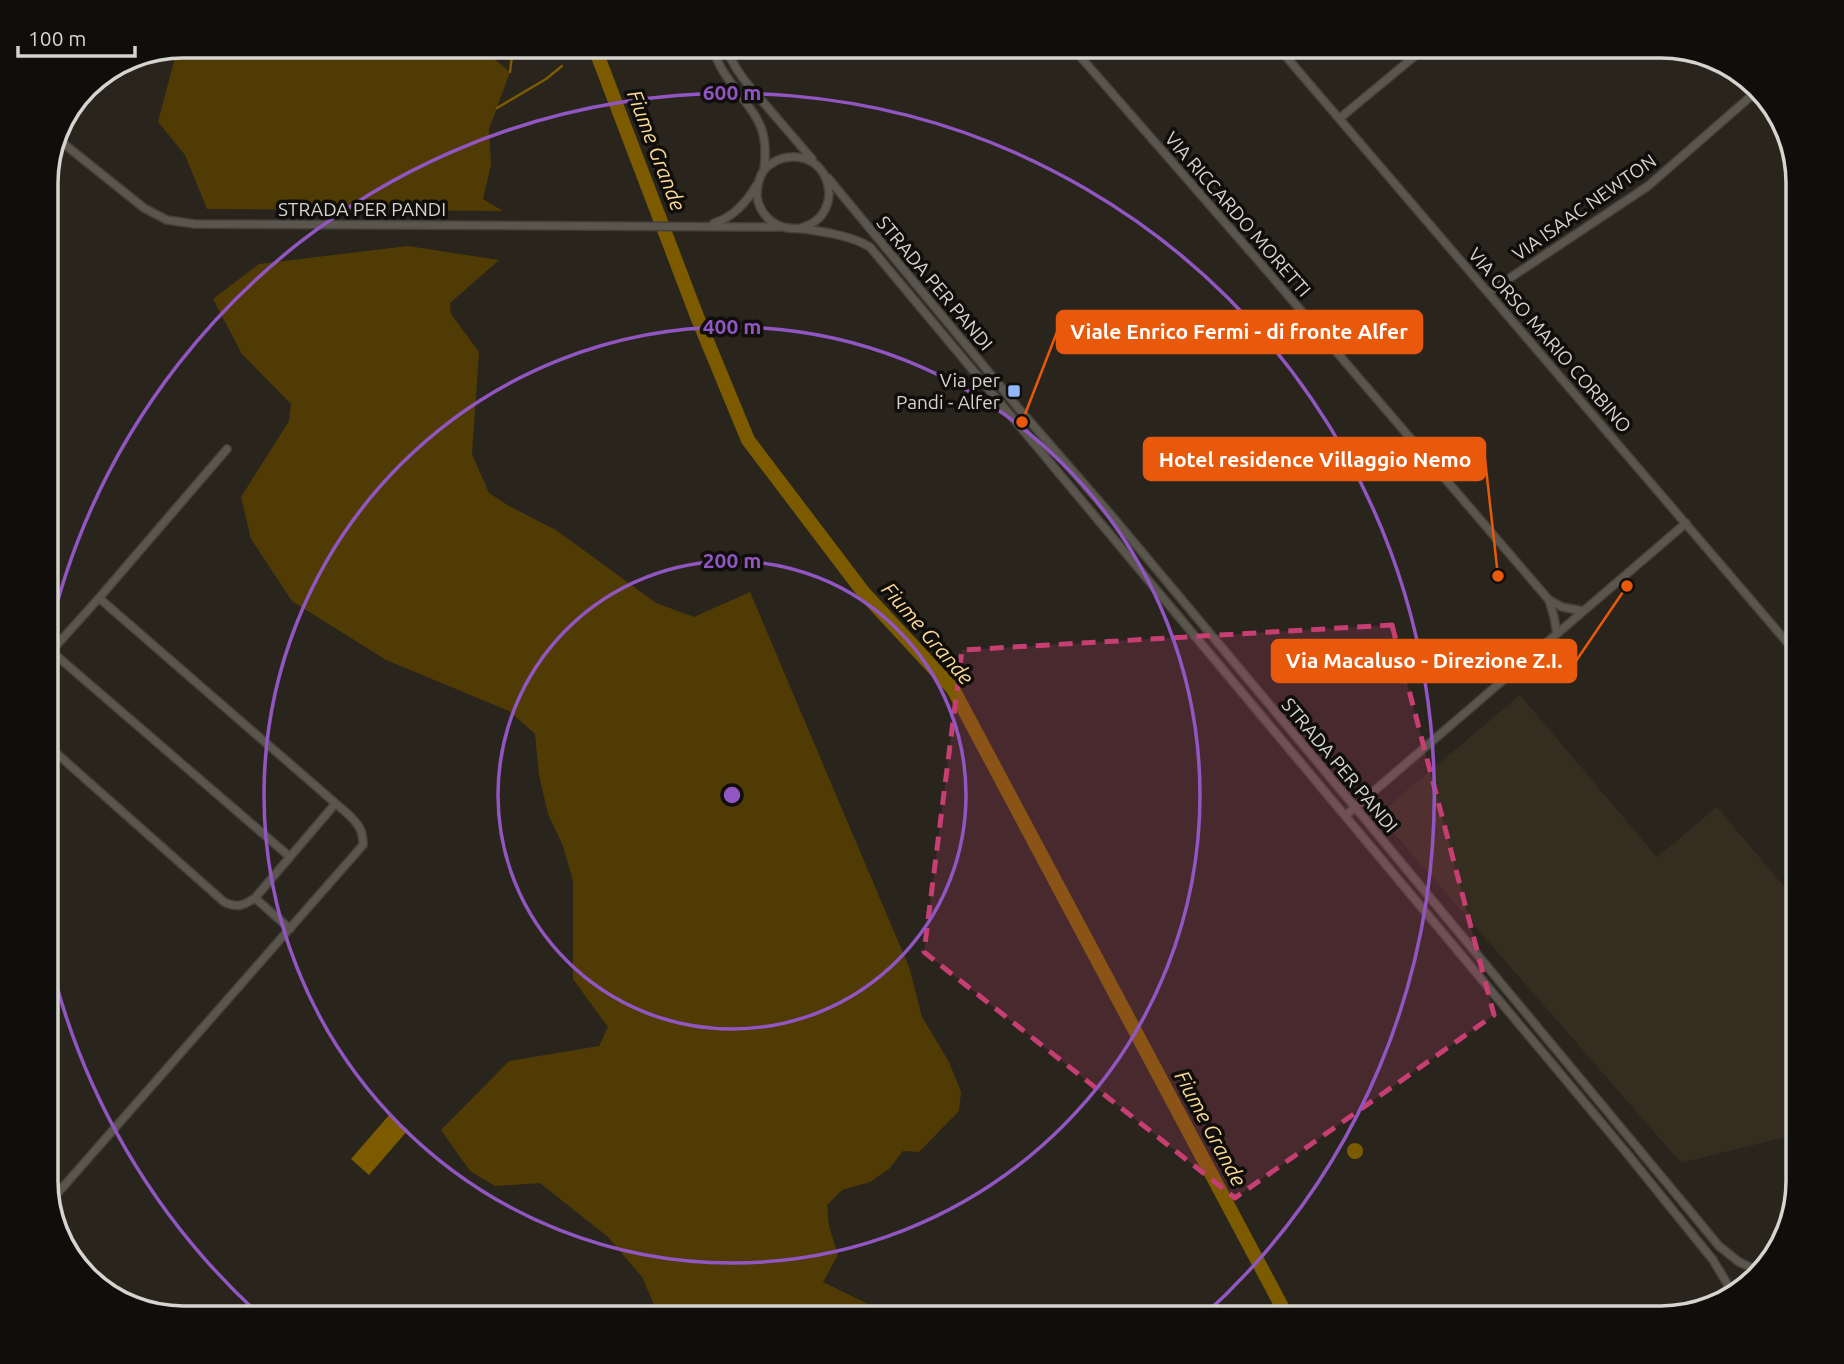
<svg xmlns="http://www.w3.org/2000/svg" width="1844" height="1364" viewBox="0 0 1844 1364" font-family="Ubuntu,sans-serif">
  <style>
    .built { fill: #342d20 }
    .green { fill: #513b04 }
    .water { fill: #7c5b00 }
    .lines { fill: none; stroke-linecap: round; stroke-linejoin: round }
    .stream { stroke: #7c5b00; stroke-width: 2.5 }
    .river { stroke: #7c5b00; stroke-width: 14 }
    .street-casing { stroke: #44413b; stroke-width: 10 }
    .street { stroke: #5b564d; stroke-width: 7 }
    .marked { fill: #c63e72; fill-opacity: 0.2; stroke: #c63e72; stroke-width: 5; stroke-dasharray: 14 9; stroke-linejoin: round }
    .ring { fill: none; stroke: #9256c3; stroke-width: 3.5 }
    .poi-dot { fill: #92b7fd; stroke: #100e0b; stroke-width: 2.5 }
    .labels { text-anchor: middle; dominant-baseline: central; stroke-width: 7; stroke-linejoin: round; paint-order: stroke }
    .street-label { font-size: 19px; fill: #d6d4cf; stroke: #100e0b }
    .poi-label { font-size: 19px; fill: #d6d4cf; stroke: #100e0b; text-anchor: end }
    .water-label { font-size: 21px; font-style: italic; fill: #fcd995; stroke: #100e0b }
    .rim { fill: none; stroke: #d6d4cf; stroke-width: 3.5 }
    .centre { fill: #9256c3; stroke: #100e0b; stroke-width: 3.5 }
    .ring-label { font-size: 21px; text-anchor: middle; font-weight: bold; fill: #9256c3; stroke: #100e0b; stroke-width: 7; stroke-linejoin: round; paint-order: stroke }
    .leader { fill: none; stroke: #e8590c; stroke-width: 2.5 }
    .callout-dot { fill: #e8590c; stroke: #100e0b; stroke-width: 2.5 }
    .callout { fill: #e8590c; stroke: #e8590c; stroke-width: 2.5 }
    .callout-label { font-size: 21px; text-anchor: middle; font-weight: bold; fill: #fff }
  </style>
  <rect width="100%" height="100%" fill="#29251d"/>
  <!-- built -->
  <path class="built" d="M 1520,695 L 1657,857 L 1717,807 L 1798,903 L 1798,1134 L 1681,1163 L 1386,824 L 1385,813 L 1393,802 Z"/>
  <!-- green -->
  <path class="green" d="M 178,46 L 479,46 L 510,72 L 489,129 L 491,165 L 483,199 L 503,211 L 207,209 L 185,155 L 158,122 Z
    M 408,246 L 499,260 L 450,303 L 451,314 L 479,352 L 472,454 L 489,493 L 509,506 L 556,530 L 656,603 L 694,617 L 750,592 L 909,967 L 922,1017 L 949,1062 L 961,1092 L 959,1111 L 919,1152 L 903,1151 L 889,1169 L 870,1182 L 842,1190 L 827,1205 L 829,1226 L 838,1255 L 823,1282 L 886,1313 L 884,1318 L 660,1318 L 642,1277 L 608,1237 L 540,1183 L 495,1186 L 470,1171 L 441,1130 L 509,1061 L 599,1046 L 608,1027 L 573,979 L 573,881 L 563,846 L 548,814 L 539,775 L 535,734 L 509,711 L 386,660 L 292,601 L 251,539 L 241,497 L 289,421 L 291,404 L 242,354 L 213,299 L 259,264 Z"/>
  <!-- water -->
  <path class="water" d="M 390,1114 L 408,1130 L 369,1175 L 351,1159 Z
    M1347 1151a8 8 0 1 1 16 0a8 8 0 1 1-16 0Z"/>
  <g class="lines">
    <!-- stream -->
    <path class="stream" d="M 510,72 L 513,46
      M 497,108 L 546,79 L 562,66"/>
    <!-- river -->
    <path class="river" d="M 594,46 L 698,319 L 748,440 L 864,593 L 953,689 L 1288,1318"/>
    <!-- street casing -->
    <g class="street-casing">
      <path id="street" d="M 711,46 C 715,54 718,63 723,71 C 746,108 771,118 764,169
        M 724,46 L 736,68 L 745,81 L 812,159
        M 1071,46 L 1262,265 L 1549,600 L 1554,617 L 1557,634
        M 1277,46 L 1798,655
        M 1340,118 L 1427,46
        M 55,138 L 59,140 L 144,208 L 167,220 L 195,224 L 779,227
        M 828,178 L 1020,410 L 1112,516 L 1355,807 L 1719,1246 L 1739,1262 L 1761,1272
        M 714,223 C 732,218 747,202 756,186
        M 801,228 C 808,226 814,223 819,218 C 841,195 824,155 792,157 C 782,157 771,162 764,170 C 759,177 757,187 757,196 C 759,212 771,226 788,228 C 793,229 798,228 804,229 C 825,232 852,236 870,247 L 1625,1151 L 1713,1260 L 1728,1285 L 1732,1296
        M 1489,292 L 1648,186 L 1758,90
        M 1549,600 L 1562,607 L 1583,611
        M 51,651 L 290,857
        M 46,657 L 99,598 L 227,449
        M 46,744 L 224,902 C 237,908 243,906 255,898 L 290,929
        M 1345,816 L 1686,523
        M 255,898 L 335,804
        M 49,1203 L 363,845 C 363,830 359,825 349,815 L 99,598"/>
    </g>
    <!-- street -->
    <use href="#street" class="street"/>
  </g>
  <!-- marked area -->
  <path class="marked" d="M 1392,625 L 1494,1015 L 1235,1198 L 924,952 L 962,650 Z"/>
  <!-- distance rings -->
  <g class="ring">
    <circle cx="732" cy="795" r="234"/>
    <circle cx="732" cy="795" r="468"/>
    <path d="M262 1317A702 702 0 0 1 47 947M47 643A702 702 0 1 1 1202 1317"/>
  </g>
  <!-- markers -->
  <rect class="poi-dot" x="1007" y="384" width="14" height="14" rx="3.5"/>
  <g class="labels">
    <!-- street labels -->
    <g class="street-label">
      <text transform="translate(1584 207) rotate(-35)">VIA ISAAC NEWTON</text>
      <text x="362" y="209">STRADA PER PANDI</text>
      <text transform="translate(1238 214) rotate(49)">VIA RICCARDO MORETTI</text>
      <text transform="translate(935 283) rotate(50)">STRADA PER PANDI</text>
      <text transform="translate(1550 340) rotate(49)">VIA ORSO MARIO CORBINO</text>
      <text transform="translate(1340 765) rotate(50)">STRADA PER PANDI</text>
    </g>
    <!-- poi labels -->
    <g class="poi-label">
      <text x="1000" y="380">Via per<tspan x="1000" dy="22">Pandi - Alfer</tspan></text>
    </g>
    <!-- water labels -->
    <g class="water-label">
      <text transform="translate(657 150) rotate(69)">Fiume Grande</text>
      <text transform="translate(928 633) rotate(49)">Fiume Grande</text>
      <text transform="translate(1211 1128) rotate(62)">Fiume Grande</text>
    </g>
  </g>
  <!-- crop -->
  <path d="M0 0H1844V1364H0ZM183 58H1661A125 125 0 0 1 1786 183V1181A125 125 0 0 1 1661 1306H183A125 125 0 0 1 58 1181V183A125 125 0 0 1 183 58Z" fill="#100e0b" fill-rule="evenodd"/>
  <path class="rim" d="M183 58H1661A125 125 0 0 1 1786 183V1181A125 125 0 0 1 1661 1306H183A125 125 0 0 1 58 1181V183A125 125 0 0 1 183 58Z"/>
  <circle cx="732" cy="795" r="10" class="centre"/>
  <g class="ring-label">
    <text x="732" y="100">600 m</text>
    <text x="732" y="334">400 m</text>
    <text x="732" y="568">200 m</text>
  </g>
  <!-- callouts -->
  <path class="leader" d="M1022 422L1057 332M1498 576L1485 459M1627 586L1576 661"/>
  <g class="callout-dot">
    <circle cx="1022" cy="422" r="7"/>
    <circle cx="1498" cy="576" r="7"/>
    <circle cx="1627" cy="586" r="7"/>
  </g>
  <g class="callout">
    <rect x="1057" y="311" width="365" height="42" rx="7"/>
    <rect x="1144" y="438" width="341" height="42" rx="7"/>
    <rect x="1272" y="640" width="304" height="42" rx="7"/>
  </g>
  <g class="callout-label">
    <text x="1239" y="339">Viale Enrico Fermi - di fronte Alfer</text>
    <text x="1315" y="467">Hotel residence Villaggio Nemo</text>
    <text x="1424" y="668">Via Macaluso - Direzione Z.I.</text>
  </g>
  <!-- scale -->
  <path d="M18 46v10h117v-10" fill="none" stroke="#d6d4cf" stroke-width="3.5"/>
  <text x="28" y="46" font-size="21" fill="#d6d4cf" stroke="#100e0b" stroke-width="5" paint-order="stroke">100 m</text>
</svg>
